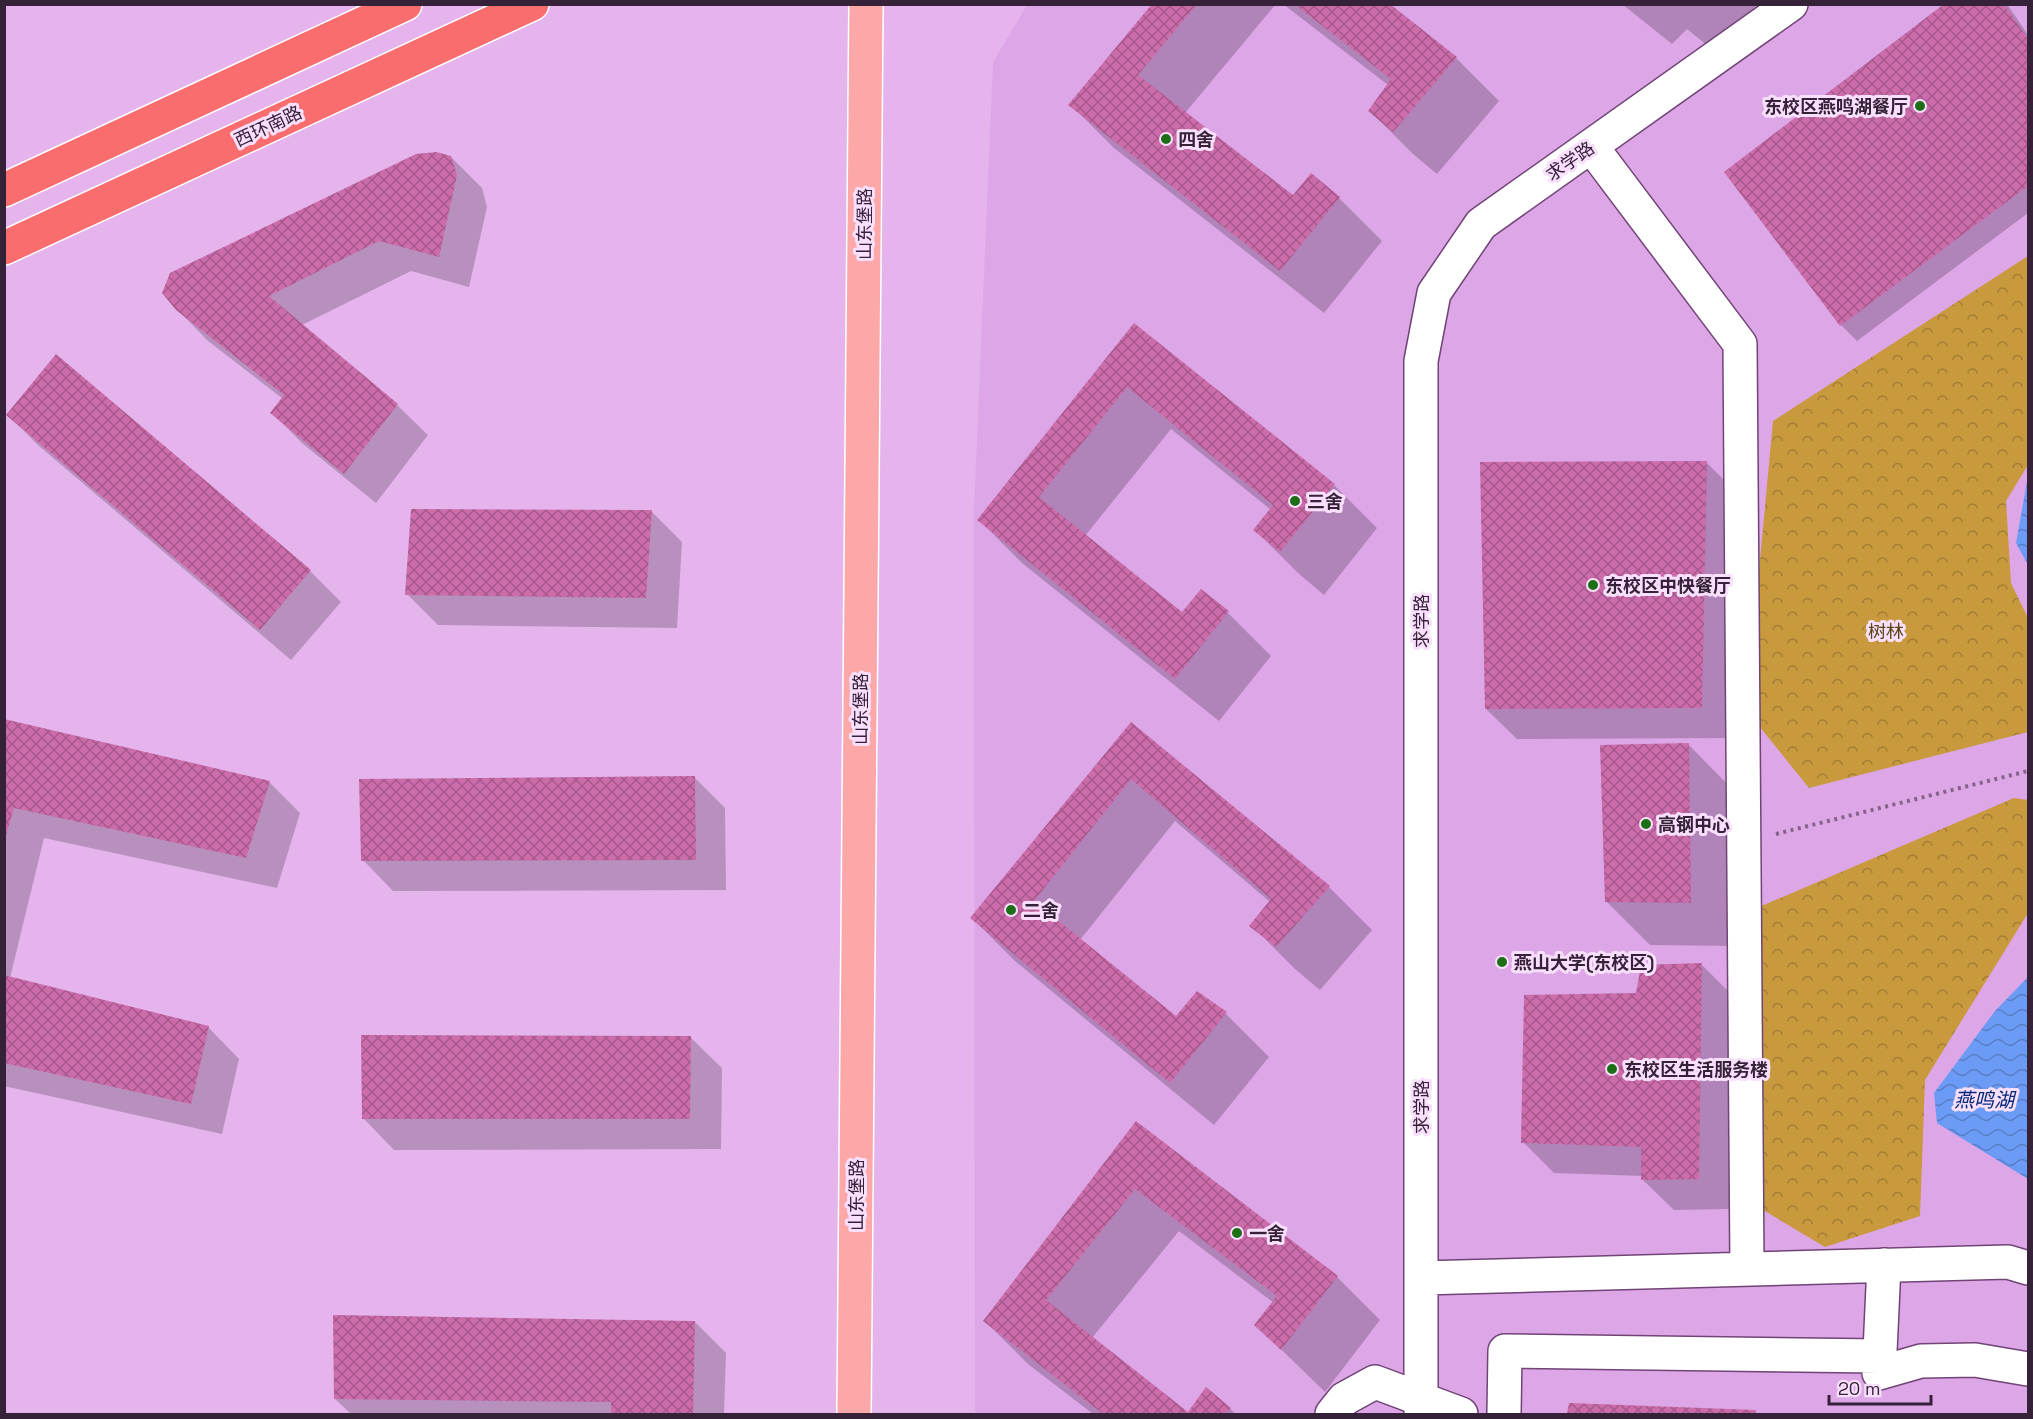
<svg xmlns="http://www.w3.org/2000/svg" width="2033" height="1419" viewBox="0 0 2033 1419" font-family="'Space Grotesk','Noto Sans SC',sans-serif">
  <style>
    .built { fill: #dda6e6 }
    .forest { fill: url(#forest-crowns) }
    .water { fill: url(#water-waves) }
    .shadow { fill: #0003 }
    .building { fill: url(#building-cross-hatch) }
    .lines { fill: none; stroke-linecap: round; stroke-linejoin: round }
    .minor-casing { stroke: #704476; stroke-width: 36 }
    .major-casing { stroke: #fff; stroke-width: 36 }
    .highway-casing { stroke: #fff; stroke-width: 36 }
    .path { stroke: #86648a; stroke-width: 4; stroke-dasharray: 3 4.5; stroke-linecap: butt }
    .minor { stroke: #fff; stroke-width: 33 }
    .major { stroke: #fca7a8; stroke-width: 33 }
    .highway { stroke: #fa6d6e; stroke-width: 33 }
    .poi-dot { fill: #1d6f16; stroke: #f8dffc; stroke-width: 2 }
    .labels { text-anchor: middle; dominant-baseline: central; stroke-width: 6; stroke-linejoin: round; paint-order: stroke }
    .poi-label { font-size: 18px; font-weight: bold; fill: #362238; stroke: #f8dffc; text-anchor: start }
    .street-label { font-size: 18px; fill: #362238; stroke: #f8dffc }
    .park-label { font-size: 18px; fill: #594314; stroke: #f8dffc }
    .water-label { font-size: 20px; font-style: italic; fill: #042977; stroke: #f8dffc }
  </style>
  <defs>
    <pattern id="forest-crowns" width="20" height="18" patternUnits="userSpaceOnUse" patternTransform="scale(1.5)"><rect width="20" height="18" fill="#c89a3d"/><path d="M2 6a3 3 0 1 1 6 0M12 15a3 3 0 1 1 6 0" fill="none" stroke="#a37d34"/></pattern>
    <pattern id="water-waves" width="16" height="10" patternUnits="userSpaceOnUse" patternTransform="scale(1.5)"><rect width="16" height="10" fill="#6b9bf5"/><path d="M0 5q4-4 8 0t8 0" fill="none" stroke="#597ec7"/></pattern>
    <pattern id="building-cross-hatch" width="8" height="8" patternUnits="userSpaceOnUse" patternTransform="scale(1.5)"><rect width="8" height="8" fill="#cc6cab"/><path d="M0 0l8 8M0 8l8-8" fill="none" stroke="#a6588c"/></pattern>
  </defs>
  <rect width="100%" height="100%" fill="#e6b4ed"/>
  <!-- built -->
  <path class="built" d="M 1027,5 L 2028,5 L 2028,1414 L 975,1414 L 974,510 L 993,62 Z"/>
  <!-- forest -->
  <path class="forest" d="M 2028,256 L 2028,465 L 2006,501 L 2011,583 L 2028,618 L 2028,732 L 1809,788 L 1746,710 L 1773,421 Z
    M 2014,798 L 2028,800 L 2028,913 L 1925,1080 L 1920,1216 L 1825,1247 L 1738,1195 L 1752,910 Z"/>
  <!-- water -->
  <path class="water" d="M 2028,476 L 2028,565 L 2016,543 Z
    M 2028,977 L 2028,1179 L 1937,1123 L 1934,1093 L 1995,1011 Z"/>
  <!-- shadow -->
  <path class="shadow" d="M 1154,4 L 1276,4 L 1185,113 L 1294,197 L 1339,198 L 1382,241 L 1324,313 L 1114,148 L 1071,105 Z
    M 1283,4 L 1388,4 L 1456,58 L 1499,101 L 1437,174 L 1413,154 L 1370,111 L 1388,85 Z
    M 1622,4 L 1758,4 L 1718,54 L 1687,29 L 1672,44 Z
    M 1946,4 L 2007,4 L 2028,35 L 2028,213 L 1857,341 L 1841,325 L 1726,172 Z
    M 451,157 L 482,188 L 487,207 L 469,287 L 411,271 L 302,325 L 397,405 L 428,435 L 376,503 L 303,444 L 272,413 L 283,399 L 208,341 L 177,309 Z
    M 1134,325 L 1334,485 L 1377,528 L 1324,595 L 1298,573 L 1255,530 L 1271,510 L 1171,429 L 1085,536 L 1182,614 L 1201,591 L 1228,613 L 1271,656 L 1219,721 L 1022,563 L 979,520 Z
    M 8,415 L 310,571 L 341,602 L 291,660 L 39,446 Z
    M 1706,462 L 1737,493 L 1732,738 L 1517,739 L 1486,709 Z
    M 651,511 L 682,542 L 677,628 L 438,625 L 407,594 Z
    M 4,720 L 269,782 L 300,813 L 277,888 L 44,838 L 10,978 L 209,1028 L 239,1059 L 222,1134 L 4,1086 Z
    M 1132,724 L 1329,887 L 1372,930 L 1320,990 L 1295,969 L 1251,925 L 1270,902 L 1175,821 L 1080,940 L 1176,1018 L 1197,993 L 1226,1014 L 1269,1057 L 1214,1125 L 1015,961 L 972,918 Z
    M 1688,744 L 1731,788 L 1734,946 L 1650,945 L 1607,902 Z
    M 694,777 L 725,808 L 726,890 L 393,891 L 363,860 Z
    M 1702,965 L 1733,996 L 1729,1209 L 1674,1210 L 1643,1180 L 1643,1176 L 1554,1173 L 1523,1142 L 1637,995 Z
    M 691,1038 L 722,1068 L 721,1149 L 394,1150 L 364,1119 Z
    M 1136,1123 L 1337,1277 L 1380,1320 L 1325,1392 L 1256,1325 L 1274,1303 L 1179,1231 L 1092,1338 L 1189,1414 L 1093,1414 L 1028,1364 L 985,1321 Z
    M 695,1322 L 726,1353 L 724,1414 L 351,1414 L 335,1399 Z
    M 1206,1390 L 1230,1409 L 1236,1414 L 1189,1414 Z
    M 1570,1405 L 1755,1412 L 1758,1414 L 1568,1414 Z"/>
  <!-- building -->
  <path class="building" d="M 1152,4 L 1197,4 L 1138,75 L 1293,195 L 1311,173 L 1340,197 L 1280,271 L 1068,105 Z
    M 1294,4 L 1390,4 L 1457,57 L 1393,132 L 1368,111 L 1391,79 Z
    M 1944,4 L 2004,4 L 2028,39 L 2028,186 L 1840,326 L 1724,172 Z
    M 436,152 L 451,156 L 457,175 L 439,257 L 379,241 L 269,296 L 398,404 L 344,474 L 270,413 L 284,395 L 176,310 L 162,293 L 170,273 L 416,154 Z
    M 1134,323 L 1335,484 L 1280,552 L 1253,530 L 1273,505 L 1127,387 L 1039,497 L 1182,612 L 1201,589 L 1229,611 L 1175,679 L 977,520 Z
    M 56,354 L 311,570 L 260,630 L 6,415 Z
    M 1707,461 L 1702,708 L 1485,709 L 1480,462 Z
    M 411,509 L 652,510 L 646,598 L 405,595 Z
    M 4,719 L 270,781 L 246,858 L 14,808 L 4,842 Z
    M 1131,722 L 1330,886 L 1276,947 L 1249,926 L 1271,899 L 1131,779 L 1034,901 L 1176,1016 L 1197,991 L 1227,1012 L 1170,1083 L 970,918 Z
    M 1689,743 L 1691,903 L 1605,902 L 1600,745 Z
    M 695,776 L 696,860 L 361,861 L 359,779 Z
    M 1702,963 L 1699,1179 L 1641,1180 L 1641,1147 L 1521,1143 L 1524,995 L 1636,993 L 1641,965 Z
    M 4,975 L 209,1026 L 191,1104 L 4,1063 Z
    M 361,1035 L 691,1036 L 690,1119 L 362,1119 Z
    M 1136,1121 L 1338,1276 L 1281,1350 L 1254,1325 L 1277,1296 L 1135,1189 L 1046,1300 L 1188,1412 L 1206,1387 L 1231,1408 L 1225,1414 L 1103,1414 L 983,1321 Z
    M 333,1315 L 695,1321 L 693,1414 L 611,1414 L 611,1402 L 334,1399 Z
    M 1569,1403 L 1756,1410 L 1755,1414 L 1567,1414 Z"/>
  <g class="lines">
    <!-- minor casing -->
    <g class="minor-casing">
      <path id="minor" d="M 1591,146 L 1740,344 L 1747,1268
        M 1884,1265 L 1879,1373 L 1921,1361 L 1975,1360 L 2028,1369
        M 1421,1278 L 2008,1262 L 2028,1268
        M 1332,1414 L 1344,1399 L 1375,1382 L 1461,1414
        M 1421,1414 L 1421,361 L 1434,293 L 1481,224 L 1791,4
        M 1504,1414 L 1505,1351 L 1879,1356"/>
    </g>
    <!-- major casing -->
    <g class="major-casing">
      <path id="major" d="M 854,1414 L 866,4"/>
    </g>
    <!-- highway casing -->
    <g class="highway-casing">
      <path id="highway" d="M 4,190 L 405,4
        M 4,248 L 532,4"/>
    </g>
    <!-- path -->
    <path class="path" d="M 1776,834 L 2028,771"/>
    <!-- minor -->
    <use href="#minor" class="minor"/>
    <!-- major -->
    <use href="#major" class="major"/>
    <!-- highway -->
    <use href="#highway" class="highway"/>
  </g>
  <!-- markers -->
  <g class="poi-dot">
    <circle cx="1920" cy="106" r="6"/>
    <circle cx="1166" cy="139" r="6"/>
    <circle cx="1295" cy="501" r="6"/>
    <circle cx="1593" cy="585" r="6"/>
    <circle cx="1646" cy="824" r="6"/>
    <circle cx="1011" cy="910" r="6"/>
    <circle cx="1502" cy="962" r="6"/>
    <circle cx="1612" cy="1069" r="6"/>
    <circle cx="1237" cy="1233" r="6"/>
  </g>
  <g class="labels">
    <!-- poi labels -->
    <g class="poi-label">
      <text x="1908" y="106" text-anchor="end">东校区燕鸣湖餐厅</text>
      <text x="1178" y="139">四舍</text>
      <text x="1307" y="501">三舍</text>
      <text x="1605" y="585">东校区中快餐厅</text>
      <text x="1658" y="824">高钢中心</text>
      <text x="1023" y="910">二舍</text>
      <text x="1514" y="962">燕山大学(东校区)</text>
      <text x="1624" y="1069">东校区生活服务楼</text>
      <text x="1249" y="1233">一舍</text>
    </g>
    <!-- street labels -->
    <g class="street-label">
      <text transform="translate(268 126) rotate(-25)">西环南路</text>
      <text transform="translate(1570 161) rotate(-35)">求学路</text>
      <text transform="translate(864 224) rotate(-90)">山东堡路</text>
      <text transform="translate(1421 621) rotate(-90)">求学路</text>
      <text transform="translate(860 709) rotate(-90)">山东堡路</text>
      <text transform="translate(1421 1107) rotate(-90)">求学路</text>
      <text transform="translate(856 1195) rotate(-90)">山东堡路</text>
    </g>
    <!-- park labels -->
    <g class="park-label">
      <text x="1886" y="631">树林</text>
    </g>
    <!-- water labels -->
    <g class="water-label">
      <text x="1984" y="1100">燕鸣湖</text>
    </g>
  </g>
  <!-- border -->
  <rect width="2033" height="1419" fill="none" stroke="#362238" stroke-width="12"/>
  <!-- scale -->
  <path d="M1829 1395v9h102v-9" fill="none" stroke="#362238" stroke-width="3"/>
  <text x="1838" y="1395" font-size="18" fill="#362238" stroke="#f8dffc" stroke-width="4.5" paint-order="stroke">20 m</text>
</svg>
